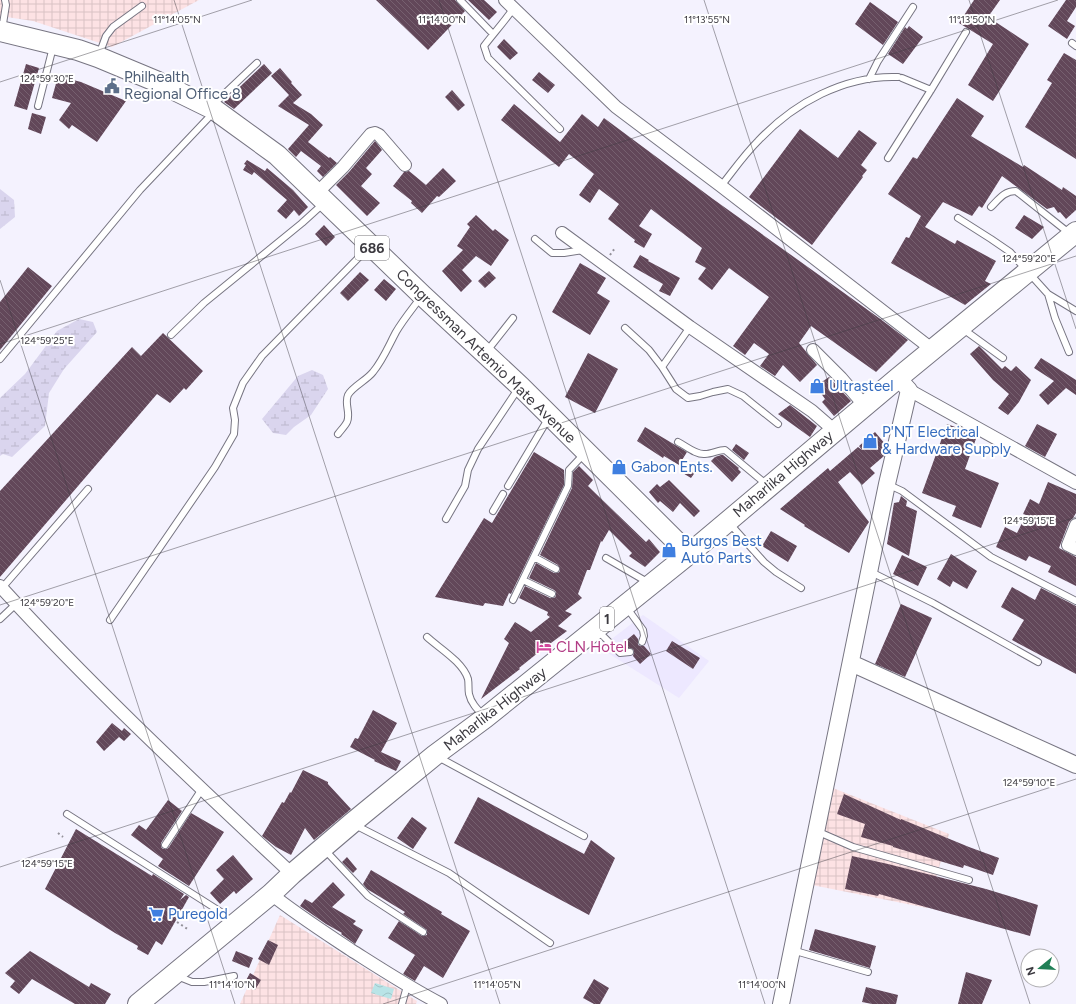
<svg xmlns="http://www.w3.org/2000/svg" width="1076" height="1004" viewBox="0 0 1076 1004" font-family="Figtree,sans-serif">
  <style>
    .built { fill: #ede8ff }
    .industrial { fill: url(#industrial-grid) }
    .wetland { fill: url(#wetland-marsh) }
    .water { fill: url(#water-waves) }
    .building { fill: url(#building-back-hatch) }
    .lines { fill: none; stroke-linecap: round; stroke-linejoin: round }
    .service-casing { stroke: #777582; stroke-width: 8 }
    .minor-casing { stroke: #777582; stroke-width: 14 }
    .tertiary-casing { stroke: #777582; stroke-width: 18 }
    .primary-casing { stroke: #777582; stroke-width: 22 }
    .path { stroke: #939199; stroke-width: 2; stroke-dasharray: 2 3; stroke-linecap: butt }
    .service { stroke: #fff; stroke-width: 6 }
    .minor { stroke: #fff; stroke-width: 12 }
    .tertiary { stroke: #fff; stroke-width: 16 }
    .primary { stroke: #fff; stroke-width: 20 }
    .ticks { fill: none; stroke: #3c3a40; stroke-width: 1; stroke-opacity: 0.45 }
    .labels { text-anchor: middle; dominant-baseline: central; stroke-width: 4; stroke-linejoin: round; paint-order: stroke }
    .shield { fill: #fff; stroke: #767579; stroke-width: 1 }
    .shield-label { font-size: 14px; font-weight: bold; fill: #3c3a40 }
    .service-label { font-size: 15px; fill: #4e5e75; stroke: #fff; text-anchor: start }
    .street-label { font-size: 15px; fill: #3c3a40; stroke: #fff }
    .shop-label { font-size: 15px; fill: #366cbe; stroke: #fff; text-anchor: start }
    .hotel-label { font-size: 15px; fill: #b23c85; stroke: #fff; text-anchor: start }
    .ticks-label { font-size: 10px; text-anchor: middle; fill: #3c3a40; stroke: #fff; stroke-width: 4; stroke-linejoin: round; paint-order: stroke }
  </style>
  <defs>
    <pattern id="industrial-grid" width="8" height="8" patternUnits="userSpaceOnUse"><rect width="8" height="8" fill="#fde2e4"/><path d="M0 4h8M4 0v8" fill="none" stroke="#dac3c5"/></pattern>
    <pattern id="wetland-marsh" width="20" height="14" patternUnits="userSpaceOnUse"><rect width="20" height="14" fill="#dad5ee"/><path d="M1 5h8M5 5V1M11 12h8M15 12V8" fill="none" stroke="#bcb8cd"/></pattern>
    <pattern id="water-waves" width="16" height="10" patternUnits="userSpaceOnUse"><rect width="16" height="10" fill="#b9e4e7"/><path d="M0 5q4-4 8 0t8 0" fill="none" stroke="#a0c4c7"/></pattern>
    <pattern id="building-back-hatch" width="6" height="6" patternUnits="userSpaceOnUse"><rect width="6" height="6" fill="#624759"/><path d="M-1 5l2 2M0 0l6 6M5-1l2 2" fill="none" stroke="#76606f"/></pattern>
  </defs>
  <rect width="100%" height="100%" fill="#f4f2fe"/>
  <!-- built -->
  <path class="built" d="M 643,615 L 709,661 L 679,698 L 600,648 Z"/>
  <!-- industrial -->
  <path class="industrial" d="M 0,0 L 199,0 L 112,47 L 33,21 L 0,16 Z
    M 833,788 L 949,834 L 927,908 L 812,885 Z
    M 280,915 L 417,1001 L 416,1004 L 240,1004 Z"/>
  <!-- wetland -->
  <path class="wetland" d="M 0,189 L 14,200 L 15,217 L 0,229 Z
    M 79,319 L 93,322 L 97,332 L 64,369 L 49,393 L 45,426 L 12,457 L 3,454 L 0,456 L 0,398 L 25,374 L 57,331 Z
    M 312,370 L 323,375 L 328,389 L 311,415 L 294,427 L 286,435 L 273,433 L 262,419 L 298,376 Z"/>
  <!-- water -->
  <path class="water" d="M 375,983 L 394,989 L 391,999 L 371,993 Z"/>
  <!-- building -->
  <path class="building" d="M 376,0 L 455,0 L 465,11 L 428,50 Z
    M 468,0 L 484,0 L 497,12 L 489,20 Z
    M 974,0 L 1000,0 L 988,17 L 1029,44 L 993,101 L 968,85 L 993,44 L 959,23 Z
    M 1066,0 L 1076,0 L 1076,7 L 1067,21 L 1075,26 L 1067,39 L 1048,26 Z
    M 870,2 L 898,22 L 883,45 L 855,24 Z
    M 909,26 L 923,37 L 903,64 L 888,54 L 905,27 L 907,29 Z
    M 504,39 L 518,53 L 510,60 L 497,47 Z
    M 1064,53 L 1076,60 L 1076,159 L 1025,127 L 1052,83 L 1047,80 Z
    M 26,64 L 39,68 L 27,110 L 14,106 Z
    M 264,64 L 272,73 L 234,109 L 224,102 Z
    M 280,68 L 292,82 L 291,83 L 302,95 L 293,103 L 311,114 L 323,125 L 308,142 L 329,158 L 330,157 L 337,163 L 323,177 L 317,171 L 321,166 L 301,151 L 296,157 L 288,149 L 309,125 L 278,106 L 289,95 L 271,76 Z
    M 539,72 L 555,85 L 548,93 L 532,80 Z
    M 58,76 L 81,82 L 126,101 L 97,142 L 72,125 L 69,129 L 59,120 L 71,103 L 52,98 Z
    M 452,90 L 465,105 L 458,111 L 445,97 Z
    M 957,98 L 984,116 L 971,136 L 1023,167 L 1024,165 L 1062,190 L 1063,187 L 1076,196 L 1076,210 L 1066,219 L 1060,212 L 1058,213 L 1054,207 L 1047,209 L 1002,176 L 982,208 L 979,206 L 972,216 L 943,202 L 925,227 L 955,244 L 957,240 L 996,261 L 985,281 L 991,284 L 965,305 L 891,263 L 906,237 L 909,238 L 921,216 L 888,194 L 913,157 L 917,159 Z
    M 514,104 L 560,142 L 582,114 L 598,127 L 604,118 L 713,199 L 879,318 L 908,340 L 876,372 L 811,326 L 799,343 L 817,365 L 800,382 L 783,365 L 775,376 L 760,366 L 769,354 L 754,343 L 745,355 L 733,346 L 769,297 L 729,268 L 712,290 L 698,279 L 706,268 L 695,262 L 702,248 L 651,209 L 639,226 L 652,234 L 644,248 L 634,242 L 635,240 L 608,219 L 619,204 L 599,189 L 590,203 L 579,195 L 594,174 L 569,154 L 559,167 L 501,120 Z
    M 32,113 L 46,117 L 41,134 L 28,129 Z
    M 800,129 L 838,158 L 859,130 L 877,143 L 861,165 L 867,170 L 862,176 L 863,177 L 812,245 L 749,197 Z
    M 375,141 L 382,150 L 366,168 L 372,174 L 361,186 L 380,203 L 367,216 L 336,185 L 349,172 Z
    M 247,160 L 265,171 L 267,168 L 293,190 L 308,207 L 299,216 L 294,210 L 286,219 L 277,211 L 287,200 L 254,172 L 252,175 L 243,170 L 246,165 L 244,164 Z
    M 443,168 L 456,181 L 439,197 L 437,196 L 422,213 L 411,203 L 412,201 L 393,186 L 404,172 L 409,171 L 426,185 Z
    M 476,215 L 493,231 L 495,229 L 509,240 L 491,266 L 476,256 L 462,270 L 472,281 L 461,292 L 442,271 L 463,250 L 457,246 L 470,227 L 467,224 Z
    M 1024,215 L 1044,227 L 1032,239 L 1015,228 Z
    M 324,225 L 335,237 L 326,246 L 315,234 Z
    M 640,255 L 649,260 L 648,261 L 680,278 L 670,296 L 659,291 L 663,284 L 633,267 Z
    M 580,263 L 606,278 L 597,293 L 610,301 L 590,335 L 552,312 Z
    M 28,267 L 52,286 L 0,350 L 0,302 Z
    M 489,271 L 496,278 L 485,288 L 478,281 Z
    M 360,272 L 369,280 L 348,301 L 340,293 Z
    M 384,279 L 396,289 L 386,301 L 374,290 Z
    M 163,333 L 203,371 L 186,390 L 184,388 L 170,403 L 157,394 L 0,577 L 0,491 L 132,347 L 141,356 Z
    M 979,346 L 1002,369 L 1005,366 L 1011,371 L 1016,366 L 1031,380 L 1019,402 L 1008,415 L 998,408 L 1009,394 L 993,380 L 970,354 Z
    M 588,353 L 618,369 L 595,413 L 565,397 Z
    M 1041,358 L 1076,380 L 1076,395 L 1066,388 L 1048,405 L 1039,395 L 1054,381 L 1034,368 Z
    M 829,377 L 851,401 L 834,416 L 822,402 L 825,399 L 816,386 Z
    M 790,405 L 817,426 L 810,437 L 778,414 Z
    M 947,424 L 969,432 L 977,436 L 965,469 L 999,483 L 981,528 L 952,516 L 956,506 L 922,493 Z
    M 1037,424 L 1057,434 L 1045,457 L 1025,446 Z
    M 645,427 L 687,452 L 679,465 L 664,456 L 663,458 L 637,441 Z
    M 875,432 L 886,445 L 884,456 L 870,468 L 875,473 L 862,485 L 850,472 L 838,482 L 869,522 L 849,553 L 804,526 L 805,525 L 780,509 L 828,468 L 830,471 L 858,447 L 862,450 L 859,446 Z
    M 736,444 L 749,453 L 744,460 L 732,450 Z
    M 534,452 L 564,470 L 564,485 L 511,594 L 509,593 L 503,606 L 485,603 L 483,606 L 435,597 L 484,518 L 492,523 Z
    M 721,455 L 723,455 L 739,468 L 738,469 L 741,472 L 732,482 L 711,461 L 715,457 Z
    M 687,464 L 696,471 L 691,478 L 681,472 Z
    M 579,466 L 593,480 L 588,486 L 646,542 L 649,539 L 660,552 L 645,567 L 629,556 L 632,553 L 609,530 L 602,542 L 601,541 L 590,570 L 587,570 L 578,594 L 582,598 L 565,611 L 572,614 L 558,626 L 567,631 L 539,652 L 519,668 L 520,669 L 481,699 L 509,643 L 504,639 L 515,622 L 531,632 L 550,617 L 547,615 L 548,612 L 519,598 L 525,586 L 550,598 L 554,598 L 556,596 L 556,592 L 554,590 L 529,578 L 536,563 L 554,573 L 558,573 L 560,571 L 558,565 L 540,555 L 572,488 L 573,472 Z
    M 669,480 L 700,511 L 694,517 L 680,503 L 673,512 L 660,501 L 658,503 L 649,492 L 657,484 L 660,487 Z
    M 1048,482 L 1076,494 L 1076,513 L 1073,518 L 1069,522 L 1059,548 L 1076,557 L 1076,586 L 1048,572 L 1051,566 L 1029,556 L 1026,561 L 996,547 L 1005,527 L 1017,533 L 1026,515 L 1023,514 L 1030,499 L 1039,504 Z
    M 901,496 L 907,501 L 906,506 L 917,511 L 909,556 L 887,544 L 894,503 L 899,502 Z
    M 771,531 L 797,546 L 788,562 L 762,546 Z
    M 951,554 L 977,571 L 967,589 L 953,581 L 950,587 L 937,579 Z
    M 902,555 L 927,567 L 918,586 L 893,574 Z
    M 1012,587 L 1035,600 L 1041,588 L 1076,606 L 1076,674 L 1012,640 L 1024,620 L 1001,607 Z
    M 901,604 L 932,618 L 905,677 L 875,664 Z
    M 634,634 L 638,639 L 638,645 L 641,646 L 644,646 L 651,654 L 640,664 L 633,656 L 634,652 L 633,649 L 626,648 L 623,643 Z
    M 672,641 L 700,658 L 693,669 L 666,651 Z
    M 373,710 L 397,723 L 381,752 L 401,761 L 396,771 L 374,761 L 375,760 L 350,747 L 355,738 L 358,739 Z
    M 112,723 L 122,731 L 124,728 L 131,734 L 124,741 L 119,737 L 104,751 L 96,742 Z
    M 303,770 L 328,782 L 328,784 L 351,809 L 314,840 L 305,828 L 291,855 L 276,847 L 262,836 L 282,802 L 284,803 L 290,792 L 291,793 Z
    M 844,794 L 901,820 L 901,819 L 969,847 L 999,858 L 993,875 L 964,865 L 963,868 L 893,847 L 893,846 L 861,837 L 865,824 L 837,814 Z
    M 478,797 L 584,854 L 591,840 L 615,858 L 589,915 L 454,843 Z
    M 168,800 L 182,811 L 161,843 L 161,847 L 163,849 L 167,849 L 169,847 L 191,813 L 224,832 L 189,886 L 158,866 L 163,859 L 131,835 L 139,825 L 146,830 Z
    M 412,817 L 427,828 L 413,849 L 397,838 Z
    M 76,829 L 152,876 L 153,874 L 184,894 L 180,900 L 186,895 L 189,897 L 162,945 L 156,941 L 148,955 L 137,949 L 138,946 L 115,933 L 45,889 Z
    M 233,855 L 253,879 L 236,894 L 234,891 L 220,904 L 210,893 L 224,879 L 216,870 Z
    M 852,856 L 888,864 L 986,889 L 1038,905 L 1030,936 L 879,894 L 878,896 L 845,889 Z
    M 347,857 L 357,869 L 353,873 L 342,862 Z
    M 371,870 L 442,912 L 441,914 L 470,931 L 443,978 L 424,966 L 415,981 L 403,974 L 415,955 L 388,938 L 399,921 L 422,936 L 427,935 L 427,930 L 403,914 L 405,912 L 367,889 L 363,884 Z
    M 333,882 L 345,895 L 332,907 L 356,921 L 353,924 L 363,930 L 355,944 L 341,934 L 342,933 L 326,924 L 300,906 L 305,899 L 312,903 Z
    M 815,929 L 876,946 L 870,968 L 809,950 Z
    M 268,940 L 278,945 L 269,965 L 258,959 Z
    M 30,951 L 89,987 L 91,983 L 111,994 L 105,1004 L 75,1004 L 32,979 L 19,994 L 10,987 L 15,981 L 5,973 Z
    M 236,951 L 253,958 L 249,968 L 232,961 Z
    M 966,972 L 992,980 L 982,1004 L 958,1004 Z
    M 250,973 L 261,980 L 255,990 L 244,984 Z
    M 594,979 L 609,988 L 600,1004 L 594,1004 L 583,998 Z
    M 866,987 L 898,995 L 896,1004 L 872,1004 L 862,1002 Z"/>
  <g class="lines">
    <!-- service casing -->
    <g class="service-casing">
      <path id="service" d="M 460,0 L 493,34
        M 513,9 C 504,22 494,33 484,46 L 488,58 L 560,129
        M 2,30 L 6,5 L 5,0
        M 1072,43 L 1076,46
        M 99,55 L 106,36 L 113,27 L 142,6
        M 902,78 L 931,90
        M 869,79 L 878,61 L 913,7
        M 211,105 L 219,99 L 257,63
        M 38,106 L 53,47
        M 888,158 L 931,90 L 966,32
        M 721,186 C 733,171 744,155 758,141 C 794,103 844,75 898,77
        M 991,207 C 999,199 1004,191 1016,191 L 1069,233
        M 958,218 L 991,239 L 1010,252 L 1048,294 L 1055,318 L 1069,352
        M 535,239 L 552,253 L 564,253 L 583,250
        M 1048,294 L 1076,311
        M 690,327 L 662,367 L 676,389 L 688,398 L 700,396 L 713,392 L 728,389 L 743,396 L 778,424
        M 625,328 L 649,350 L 662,367
        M 963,329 L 1003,358
        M 171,335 L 204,303 L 302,223 L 324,203
        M 487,351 L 513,318
        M 0,359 L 140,190 L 213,113
        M 338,434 C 341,430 345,426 347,422 C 351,413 344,404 348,395 C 352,387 367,380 373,372 C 383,360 389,345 396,332 C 403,320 413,308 421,297
        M 678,442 C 686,446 696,455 705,454 C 712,454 718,450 725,450 L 766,484
        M 887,484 L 902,491 L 991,557 L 1076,601
        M 508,486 L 548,419
        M 493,511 L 503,494
        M 446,519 L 465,486 L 468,470 L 478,449 L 518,389
        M 730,524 L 764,562 L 776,572 L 801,588
        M 534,557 L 556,569
        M 606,558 L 649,583
        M 871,572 L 933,603 L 1038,662
        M 523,580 L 552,594
        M 2,588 L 88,489
        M 513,600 L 568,486 L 569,470 L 584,454
        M 627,608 L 643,630 L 644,636 L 642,642
        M 0,619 L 16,604
        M 110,620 L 215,467 L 234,434 L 235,420 L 233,408 L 243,383 L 262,356 L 369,247
        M 598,631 L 620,653 L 630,652
        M 427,637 C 439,648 463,662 468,679 C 469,684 468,689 469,694 C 471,703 477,709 483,715
        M 438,757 L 584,836
        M 67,814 L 221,912 L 232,924
        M 355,825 L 449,873 L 550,943
        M 820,830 L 821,833 L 853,847 L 969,880
        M 165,845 L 202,789
        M 324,849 L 368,896 L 423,932
        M 792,950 L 868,972
        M 177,976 L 192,982 L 204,982 L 234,976
        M 402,1004 L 407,986"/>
    </g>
    <!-- minor casing -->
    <g class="minor-casing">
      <path id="minor" d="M 505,0 L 616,107 L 721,186 L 933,350
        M 317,193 L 343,167 L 371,134 L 375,133 L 379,135 L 405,165
        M 562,233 L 690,327 L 812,411 L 835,431
        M 813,350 L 841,378 L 865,406
        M 909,390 L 1076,483
        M 1076,525 L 1068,545 L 1076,549
        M 0,586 C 92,687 192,780 292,874
        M 271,894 C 296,914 324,932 351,950 C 381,969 410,988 441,1004"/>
    </g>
    <!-- tertiary casing -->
    <g class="tertiary-casing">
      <path id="tertiary" d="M 851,663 L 1076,765
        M 781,1004 L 887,484 L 909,390 L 898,378"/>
    </g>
    <!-- primary casing -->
    <g class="primary-casing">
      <path id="primary" d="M 0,31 L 78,50 L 98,57 L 158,82 L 215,110 L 277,155 L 422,295 L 520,386 L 689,554
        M 138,1004 L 271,894 L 292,874 L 352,823 L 435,755 L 485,718 L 689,554 L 898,378 L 1076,232"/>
    </g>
    <!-- path -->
    <path class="path" d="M 610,255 L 615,248
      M 58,833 L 63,837
      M 177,922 L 189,930"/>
    <!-- service -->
    <use href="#service" class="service"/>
    <!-- minor -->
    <use href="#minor" class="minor"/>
    <!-- tertiary -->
    <use href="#tertiary" class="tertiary"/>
    <!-- primary -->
    <use href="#primary" class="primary"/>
  </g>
  <!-- ticks -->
  <path class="ticks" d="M 174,0 L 500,1004M 439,0 L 765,1004M 704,0 L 1030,1004M 969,0 L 1076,329M 0,82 L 252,0M 0,280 L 235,1004M 0,344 L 1058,0M 0,605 L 1076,256M 0,867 L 1076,517M 383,1004 L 1076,779"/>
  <!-- icons -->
  <defs>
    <g id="civic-bare" transform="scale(1.2)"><path d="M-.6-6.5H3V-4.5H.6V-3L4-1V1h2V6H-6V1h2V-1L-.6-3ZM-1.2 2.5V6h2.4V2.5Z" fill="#5c6f8a" stroke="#fff" stroke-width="2.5" paint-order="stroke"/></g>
    <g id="shop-bare" transform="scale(1.2)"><path d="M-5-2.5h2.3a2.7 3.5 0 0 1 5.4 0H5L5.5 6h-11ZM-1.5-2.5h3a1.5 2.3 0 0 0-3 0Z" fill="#3f7fe0" stroke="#fff" stroke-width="2.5" paint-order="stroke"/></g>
    <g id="hotel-bare" transform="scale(1.2)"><path d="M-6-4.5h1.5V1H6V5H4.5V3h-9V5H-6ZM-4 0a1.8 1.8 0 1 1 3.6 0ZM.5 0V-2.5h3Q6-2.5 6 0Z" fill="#d1479c" stroke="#fff" stroke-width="2.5" paint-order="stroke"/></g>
    <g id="supermarket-bare" transform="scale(1.2)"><path d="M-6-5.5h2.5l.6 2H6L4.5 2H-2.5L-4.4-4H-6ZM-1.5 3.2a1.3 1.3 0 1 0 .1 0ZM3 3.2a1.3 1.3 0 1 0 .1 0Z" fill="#3f7fe0" stroke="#fff" stroke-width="2.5" paint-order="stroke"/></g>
  </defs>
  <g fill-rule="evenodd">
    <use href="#civic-bare" x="112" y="86"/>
    <use href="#shop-bare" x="817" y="386"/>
    <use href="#shop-bare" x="870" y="441"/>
    <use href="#shop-bare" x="619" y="467"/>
    <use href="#shop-bare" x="669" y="550"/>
    <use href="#hotel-bare" x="544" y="647"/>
    <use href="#supermarket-bare" x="156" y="914"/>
  </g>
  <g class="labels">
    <!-- shield labels -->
    <g class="shield">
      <rect x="355" y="236" width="34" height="24" rx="3"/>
      <rect x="600" y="607" width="14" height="24" rx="3"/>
    </g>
    <g class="shield-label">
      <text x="372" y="248">686</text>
      <text x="607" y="619">1</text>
    </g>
    <!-- service labels -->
    <g class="service-label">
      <text x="124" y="77">Philhealth<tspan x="124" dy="17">Regional Office 8</tspan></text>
    </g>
    <!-- street labels -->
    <g class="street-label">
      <text transform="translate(486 356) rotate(44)">Congressman Artemio Mate Avenue</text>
      <text transform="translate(783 474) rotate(-40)">Maharlika Highway</text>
      <text transform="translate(495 709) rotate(-38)">Maharlika Highway</text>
    </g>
    <!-- shop labels -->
    <g class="shop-label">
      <text x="829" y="386">Ultrasteel</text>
      <text x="882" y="432">P'NT Electrical<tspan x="882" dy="17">&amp; Hardware Supply</tspan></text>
      <text x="631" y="467">Gabon Ents.</text>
      <text x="681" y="541">Burgos Best<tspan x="681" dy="17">Auto Parts</tspan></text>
      <text x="168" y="914">Puregold</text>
    </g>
    <!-- hotel labels -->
    <g class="hotel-label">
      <text x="556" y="647">CLN Hotel</text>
    </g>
  </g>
  <g class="ticks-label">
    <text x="177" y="23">11°14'05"N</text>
    <text x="442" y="23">11°14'00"N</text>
    <text x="707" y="23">11°13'55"N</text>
    <text x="972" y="23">11°13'50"N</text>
    <text x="47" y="82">124°59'30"E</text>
    <text x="1029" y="262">124°59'20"E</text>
    <text x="47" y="344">124°59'25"E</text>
    <text x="1029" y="524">124°59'15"E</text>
    <text x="47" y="606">124°59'20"E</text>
    <text x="1029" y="786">124°59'10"E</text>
    <text x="47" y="867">124°59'15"E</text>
    <text x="232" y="988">11°14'10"N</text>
    <text x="497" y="988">11°14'05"N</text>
    <text x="762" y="988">11°14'00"N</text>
  </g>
  <!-- north arrow -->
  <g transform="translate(1040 968) rotate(252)"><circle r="19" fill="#ffffff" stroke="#b1b0b3"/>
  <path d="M0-3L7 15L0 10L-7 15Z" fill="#207f56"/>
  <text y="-6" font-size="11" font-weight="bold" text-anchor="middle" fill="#3c3a40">N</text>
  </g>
</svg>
